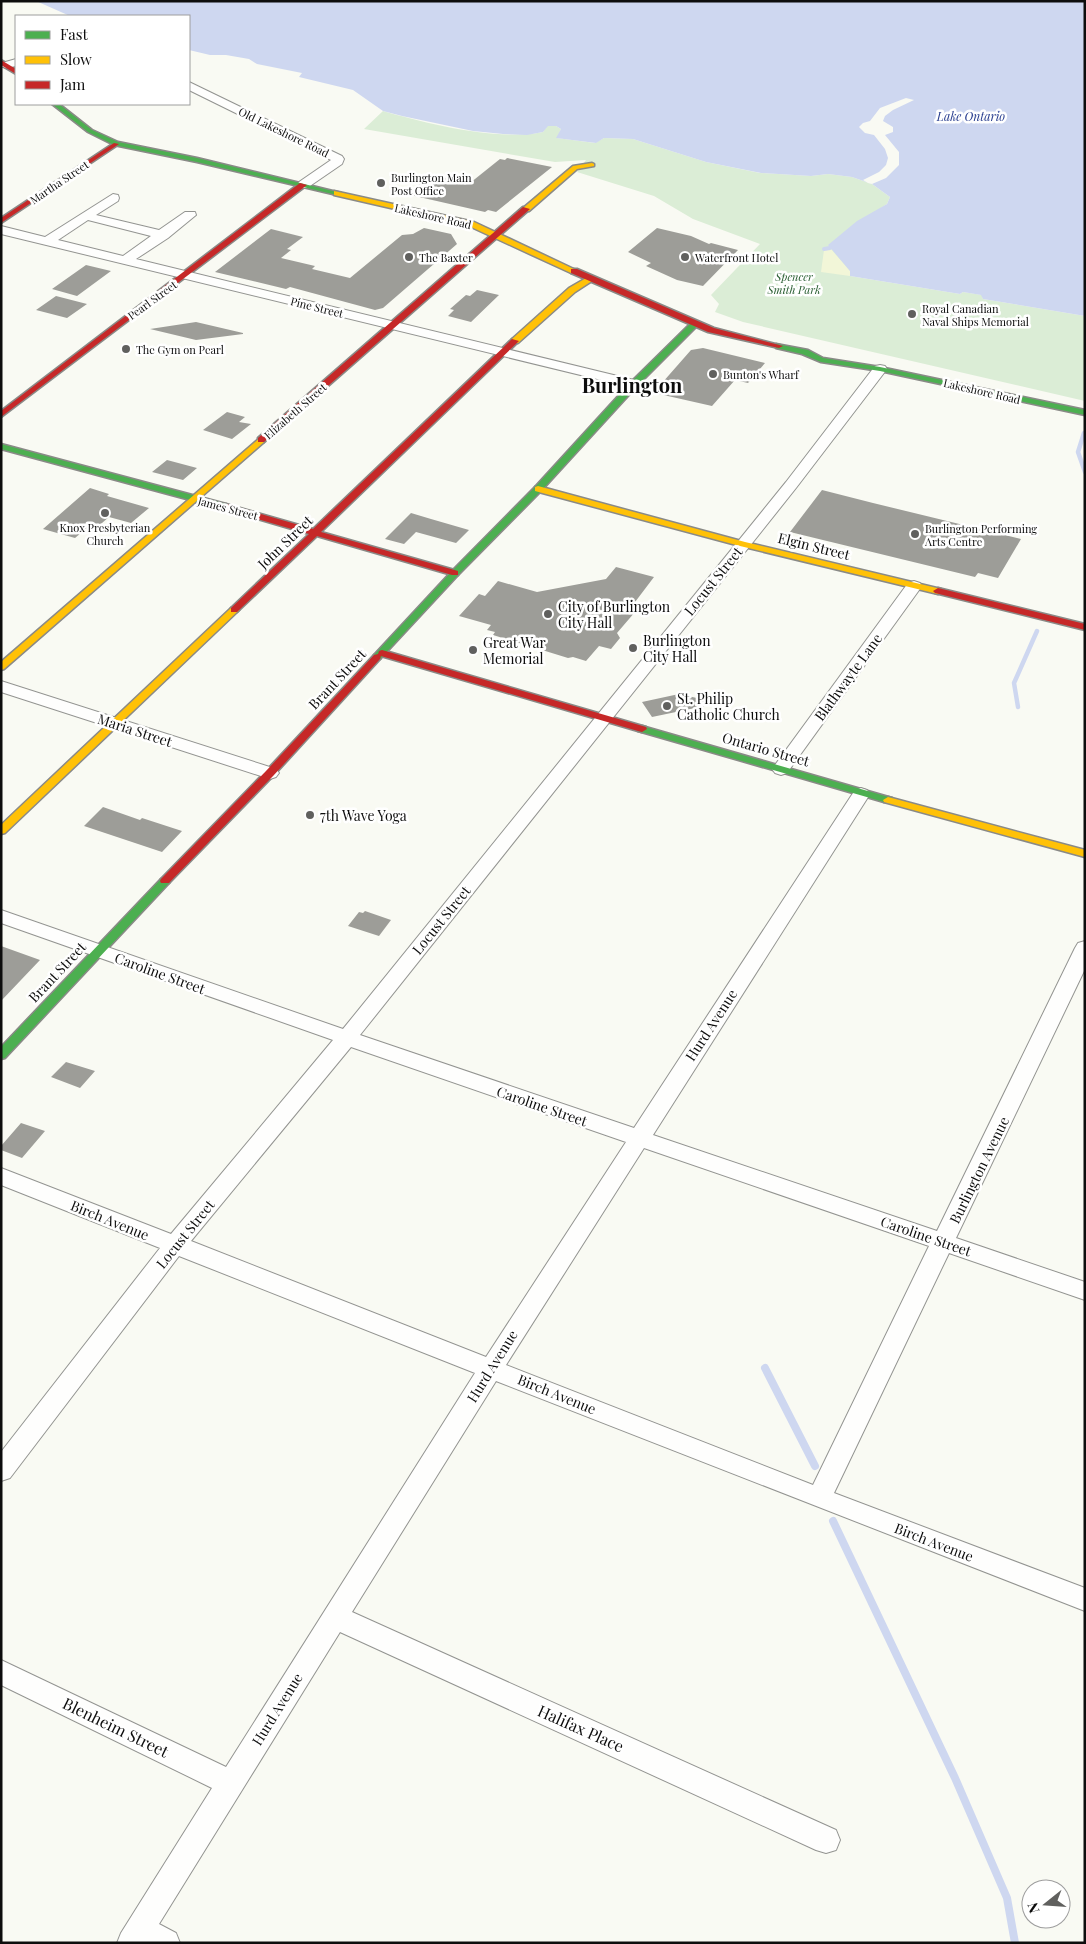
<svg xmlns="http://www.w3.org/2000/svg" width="1086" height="1944" viewBox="0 0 1086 1944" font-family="'Playfair Display',serif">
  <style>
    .green { fill: #dbedd6 }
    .sand { fill: #f2f6d8 }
    .water { fill: #ced7f0 }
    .pier { fill: #f9faf3 }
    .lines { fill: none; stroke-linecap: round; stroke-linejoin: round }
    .stream-far2 { stroke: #ced7f0; stroke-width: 4 }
    .stream-far1 { stroke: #ced7f0; stroke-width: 4.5 }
    .stream { stroke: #ced7f0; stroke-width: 8 }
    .building { fill: #9d9d98 }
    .street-casing { stroke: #939491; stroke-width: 2 }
    .fast-casing { stroke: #8a8a87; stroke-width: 3 }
    .slow-casing { stroke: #8a8a87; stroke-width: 3 }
    .jam-casing { stroke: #8a8a87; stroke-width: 3 }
    .street { fill: #fefefd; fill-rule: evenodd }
    .fast { fill: #4caf50; fill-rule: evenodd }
    .slow { fill: #ffc107; fill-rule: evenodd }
    .jam { fill: #c62828; fill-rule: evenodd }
    .poi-dot { fill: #60605e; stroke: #fff; stroke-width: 2 }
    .labels { text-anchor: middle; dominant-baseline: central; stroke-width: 5; stroke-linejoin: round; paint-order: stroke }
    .far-street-label { font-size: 11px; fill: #0d0d0d; stroke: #fff }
    .far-poi-label { font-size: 11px; fill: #0d0d0d; stroke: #fff; text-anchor: start }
    .far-park-label { font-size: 11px; font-style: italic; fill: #265c2f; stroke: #fff }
    .far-water-label { font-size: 12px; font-style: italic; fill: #273c8e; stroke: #fff }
    .street-label { font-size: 14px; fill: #0d0d0d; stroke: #fff }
    .poi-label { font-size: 14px; fill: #0d0d0d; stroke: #fff; text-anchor: start }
    .near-street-label { font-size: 16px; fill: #0d0d0d; stroke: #fff }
    .far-town-label { font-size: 20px; font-weight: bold; fill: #0d0d0d; stroke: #fff }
  </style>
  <rect width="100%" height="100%" fill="#f9faf3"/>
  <!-- green -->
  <path class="green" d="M 383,111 C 428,124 497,141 543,132 L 547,126 L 556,126 L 561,129 L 557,138 L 595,143 L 604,138 L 633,139 L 706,162 L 760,173 L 811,176 L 828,174 L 852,177 L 872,184 L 890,197 L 887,204 L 881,208 L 850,276 L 960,294 L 963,292 L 982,295 L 983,299 L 1085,316 L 1085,401 L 743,322 L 715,312 L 719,304 L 711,295 L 760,244 L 693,219 L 654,196 L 577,172 L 586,160 L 555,162 L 364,129 Z"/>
  <!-- sand -->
  <path class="sand" d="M 831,249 L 850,271 L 850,276 L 821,272 L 824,250 Z"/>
  <!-- water -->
  <path class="water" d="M 36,1 L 1085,1 L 1085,316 L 983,299 L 981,295 L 963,292 L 960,294 L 850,276 L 850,271 L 828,245 L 857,221 L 887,204 L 890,197 L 872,184 L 852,177 L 828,174 L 811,176 L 761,173 L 706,162 L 633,139 L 604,138 L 596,143 L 556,138 L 561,129 L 556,126 L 548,126 L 543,132 L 527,135 L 503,134 L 473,131 L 402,116 L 383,111 L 353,90 L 299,77 L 302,73 L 257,64 L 249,59 L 226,55 L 210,55 L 189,50 L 189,16 L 70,16 Z"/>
  <!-- pier -->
  <path class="pier" d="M 906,98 L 914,100 L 893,110 L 885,116 L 883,121 L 893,127 L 893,132 L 885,135 L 899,152 L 899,165 L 886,178 L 872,184 L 868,183 L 863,180 L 879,172 L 886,165 L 888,158 L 885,149 L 874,135 L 865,133 L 859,127 L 863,123 L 870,121 L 880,108 Z"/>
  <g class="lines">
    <!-- stream-far2 -->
    <path class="stream-far2" d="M 824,249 L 830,248"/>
    <!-- stream-far1 -->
    <path class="stream-far1" d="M 1084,433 L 1078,452 L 1085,472
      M 1018,707 L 1014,683 L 1037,631"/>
    <!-- stream -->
    <path class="stream" d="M 765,1368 L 815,1466
      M 833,1521 L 955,1778 L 1007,1898 L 1015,1943"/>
  </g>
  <!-- building -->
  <path class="building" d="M 507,158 L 552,167 L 496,212 L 488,210 L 485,212 L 406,194 L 432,175 L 470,183 L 500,159 L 505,160 Z
    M 424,228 L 451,234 L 457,244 L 383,308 L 375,310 L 290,287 L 286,289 L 215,272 L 271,229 L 303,237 L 287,249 L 291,250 L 281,258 L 315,266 L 312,269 L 350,278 L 402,235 L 413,234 Z
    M 657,228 L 691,236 L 709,244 L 711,243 L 738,250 L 703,286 L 677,280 L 646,266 L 651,263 L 628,252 Z
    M 86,265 L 111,271 L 77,296 L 52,289 Z
    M 477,290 L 499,295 L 471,322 L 448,316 L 454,310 L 450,309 L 466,295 L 470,296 Z
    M 56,296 L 87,304 L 67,318 L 36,310 Z
    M 196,322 L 243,333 L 243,334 L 196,340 L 150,329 Z
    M 703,348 L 765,363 L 748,383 L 735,380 L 712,406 L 659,394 L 665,387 L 662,383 L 691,350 Z
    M 227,412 L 245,417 L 239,422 L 251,424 L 232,439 L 203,430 Z
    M 167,460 L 197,468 L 183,480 L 152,472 Z
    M 90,488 L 109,494 L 107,496 L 149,508 L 131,523 L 109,517 L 95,529 L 88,527 L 75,538 L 43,529 Z
    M 822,490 L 873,503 L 1021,539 L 998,578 L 978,573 L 975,577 L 790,532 Z
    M 411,513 L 431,519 L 469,530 L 456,543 L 416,532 L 404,544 L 385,539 Z
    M 616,567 L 654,577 L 629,610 L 635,612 L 617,633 L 620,638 L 611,649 L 599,646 L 586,661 L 573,657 L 568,658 L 493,635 L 495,632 L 487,630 L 491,625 L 459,616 L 479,594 L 485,596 L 498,581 L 537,592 L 606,579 Z
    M 679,694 L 719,703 L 652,717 L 642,702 Z
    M 103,807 L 140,820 L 142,818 L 182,831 L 162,852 L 84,826 Z
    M 365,911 L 391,920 L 379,936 L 348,926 L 359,912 L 363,913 Z
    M 1,946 L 40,960 L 1,1001 Z
    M 66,1062 L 95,1071 L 80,1088 L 51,1077 Z
    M 21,1123 L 45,1131 L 22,1158 L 1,1150 L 1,1146 Z"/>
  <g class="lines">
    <!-- street casing -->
    <g class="street-casing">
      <path id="street" d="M 16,59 L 16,66 L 6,68 L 1,66 L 2,63 Z
        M 189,82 L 342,156 L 344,159 L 342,164 L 307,188 L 299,188 L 297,185 L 299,182 L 331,160 L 189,90 Z
        M 113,194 L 118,195 L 119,198 L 118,201 L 96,215 L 159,230 L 185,212 L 195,212 L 196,215 L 168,238 L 136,259 L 634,380 L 639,381 L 641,384 L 639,387 L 634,388 L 1,234 L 1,226 L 45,237 ZM 88,220 L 151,236 L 123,256 L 58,240 Z
        M 880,365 L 885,366 L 887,369 L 796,488 L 360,1035 L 634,1128 L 855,790 L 861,788 L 867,790 L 870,794 L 653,1135 L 937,1231 L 1075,948 L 1078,943 L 1085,941 L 1085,969 L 956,1238 L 1085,1282 L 1085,1300 L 949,1253 L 834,1493 L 1085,1588 L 1085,1611 L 496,1381 L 352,1612 L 836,1830 L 840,1840 L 836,1850 L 826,1853 L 816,1850 L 340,1632 L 159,1924 L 176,1933 L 180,1943 L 117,1943 L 121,1933 L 212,1788 L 1,1685 L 1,1660 L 226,1767 L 475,1373 L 179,1256 L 10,1478 L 1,1481 L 1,1452 L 160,1248 L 1,1185 L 1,1168 L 171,1234 L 333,1040 L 1,923 L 1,910 L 343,1029 L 786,482 L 875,366 ZM 351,1047 L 626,1142 L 486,1357 L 191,1241 ZM 644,1148 L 929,1246 L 813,1485 L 506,1365 Z
        M 914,581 L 920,583 L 922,586 L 787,773 L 781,775 L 775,773 L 772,769 L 775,765 L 908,583 Z
        M 1,681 L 276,769 L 279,773 L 276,777 L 270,779 L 264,777 L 1,692 Z"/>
    </g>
    <!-- fast casing -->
    <g class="fast-casing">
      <path id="fast" d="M 52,104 L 59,104 L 92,130 L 118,142 L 197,158 L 341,193 L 337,195 L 197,162 L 114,145 L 88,132 Z
        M 692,322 L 699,324 L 637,386 L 541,491 L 458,575 L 380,659 L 374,659 L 374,655 L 452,571 L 535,487 L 631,382 Z
        M 776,344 L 808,350 L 823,358 L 880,367 L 1085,410 L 1085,415 L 880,371 L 821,362 L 802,354 L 776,348 Z
        M 1,444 L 226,504 L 227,506 L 226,508 L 220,508 L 1,449 Z
        M 642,726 L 892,798 L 893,800 L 892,802 L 884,802 L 638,731 L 637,729 Z
        M 165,877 L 169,879 L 170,881 L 169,883 L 5,1058 L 1,1059 L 1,1047 L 161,879 Z"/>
    </g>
    <!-- slow casing -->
    <g class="slow-casing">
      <path id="slow" d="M 592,163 L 594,164 L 594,166 L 577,169 L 529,211 L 522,209 L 573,166 Z
        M 334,191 L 474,222 L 578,271 L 571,273 L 469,226 L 334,195 Z
        M 588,277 L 595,279 L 575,292 L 518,343 L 512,343 L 512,339 L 569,288 Z
        M 261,437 L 264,438 L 264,442 L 4,669 L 1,670 L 1,662 Z
        M 538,486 L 745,542 L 941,589 L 943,591 L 938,594 L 740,546 L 535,491 L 535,487 Z
        M 234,607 L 239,610 L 237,612 L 5,833 L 1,834 L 1,825 L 231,608 Z
        M 888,797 L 1085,850 L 1085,857 L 884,802 L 883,800 Z"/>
    </g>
    <!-- jam casing -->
    <g class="jam-casing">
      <path id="jam" d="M 1,60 L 16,69 L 16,74 L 1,65 Z
        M 114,143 L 119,144 L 1,223 L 1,218 Z
        M 300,183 L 307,185 L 1,417 L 1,411 Z
        M 523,207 L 530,209 L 264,442 L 258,442 L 258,438 Z
        M 571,269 L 577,269 L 714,328 L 783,346 L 779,348 L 708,332 L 571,273 Z
        M 512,339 L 519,341 L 321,532 L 458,571 L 458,575 L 452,575 L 317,536 L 237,612 L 231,612 L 231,608 L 309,534 L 220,508 L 220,504 L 226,504 L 313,529 Z
        M 938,588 L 1085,624 L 1085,630 L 935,593 L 933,591 Z
        M 382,650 L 646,727 L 647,729 L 642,732 L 638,731 L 381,656 L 380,659 L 274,775 L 169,883 L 161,883 L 160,881 L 161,879 L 266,771 L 374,655 L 378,654 L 379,651 Z"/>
    </g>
    <!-- street -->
    <use href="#street" class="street"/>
    <!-- fast -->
    <use href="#fast" class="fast"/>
    <!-- slow -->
    <use href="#slow" class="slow"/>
    <!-- jam -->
    <use href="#jam" class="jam"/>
  </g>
  <!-- markers -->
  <g class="poi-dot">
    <circle cx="381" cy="183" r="5"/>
    <circle cx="409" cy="257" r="5"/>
    <circle cx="685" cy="257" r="5"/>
    <circle cx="912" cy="314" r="5"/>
    <circle cx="126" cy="349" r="5"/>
    <circle cx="713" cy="374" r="5"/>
    <circle cx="105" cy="513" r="5"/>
    <circle cx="915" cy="534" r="5"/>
    <circle cx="548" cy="614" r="5"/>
    <circle cx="633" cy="648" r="5"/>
    <circle cx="473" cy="650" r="5"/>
    <circle cx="667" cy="706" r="5"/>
    <circle cx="310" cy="815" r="5"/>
  </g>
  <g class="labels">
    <!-- far-street labels -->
    <g class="far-street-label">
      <text transform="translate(284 132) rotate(26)">Old Lakeshore Road</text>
      <text transform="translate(59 182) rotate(-34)">Martha Street</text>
      <text transform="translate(433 216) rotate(13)">Lakeshore Road</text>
      <text transform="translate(152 300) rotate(-36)">Pearl Street</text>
      <text transform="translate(317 307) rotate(14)">Pine Street</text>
      <text transform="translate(982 391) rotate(13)">Lakeshore Road</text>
      <text transform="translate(295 411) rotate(-41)">Elizabeth Street</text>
      <text transform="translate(228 508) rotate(15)">James Street</text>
    </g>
    <!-- far-poi labels -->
    <g class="far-poi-label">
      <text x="391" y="177">Burlington Main<tspan x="391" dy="13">Post Office</tspan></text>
      <text x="419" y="257">The Baxter</text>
      <text x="695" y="257">Waterfront Hotel</text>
      <text x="922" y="308">Royal Canadian<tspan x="922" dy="13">Naval Ships Memorial</tspan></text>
      <text x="136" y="349">The Gym on Pearl</text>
      <text x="723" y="374">Bunton's Wharf</text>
      <text x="105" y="527" text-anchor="middle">Knox Presbyterian<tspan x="105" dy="13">Church</tspan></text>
      <text x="925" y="528">Burlington Performing<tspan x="925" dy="13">Arts Centre</tspan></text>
    </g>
    <!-- far-park labels -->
    <g class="far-park-label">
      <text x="794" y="276">Spencer<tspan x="794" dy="13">Smith Park</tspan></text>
    </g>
    <!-- far-water labels -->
    <g class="far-water-label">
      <text x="971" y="116">Lake Ontario</text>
    </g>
    <!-- street labels -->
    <g class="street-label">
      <text transform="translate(285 542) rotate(-44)">John Street</text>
      <text transform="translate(814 546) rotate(14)">Elgin Street</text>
      <text transform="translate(713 581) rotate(-51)">Locust Street</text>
      <text transform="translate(848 677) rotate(-54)">Blathwayte Lane</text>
      <text transform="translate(337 679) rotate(-47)">Brant Street</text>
      <text transform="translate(135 730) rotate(18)">Maria Street</text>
      <text transform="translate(766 749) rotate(16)">Ontario Street</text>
      <text transform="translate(441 920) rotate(-51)">Locust Street</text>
      <text transform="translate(57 972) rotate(-47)">Brant Street</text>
      <text transform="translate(160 973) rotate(20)">Caroline Street</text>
      <text transform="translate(711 1025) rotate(-57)">Hurd Avenue</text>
      <text transform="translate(542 1106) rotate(19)">Caroline Street</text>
      <text transform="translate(979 1170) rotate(-64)">Burlington Avenue</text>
      <text transform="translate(110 1220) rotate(22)">Birch Avenue</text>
      <text transform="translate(185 1234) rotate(-51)">Locust Street</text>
      <text transform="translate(926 1236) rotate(19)">Caroline Street</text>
      <text transform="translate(492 1366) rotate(-58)">Hurd Avenue</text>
      <text transform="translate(557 1394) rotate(22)">Birch Avenue</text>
      <text transform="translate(934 1542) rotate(21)">Birch Avenue</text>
      <text transform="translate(277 1709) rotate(-58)">Hurd Avenue</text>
    </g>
    <!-- poi labels -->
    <g class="poi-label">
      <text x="558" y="606">City of Burlington<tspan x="558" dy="16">City Hall</tspan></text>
      <text x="643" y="640">Burlington<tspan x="643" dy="16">City Hall</tspan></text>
      <text x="483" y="642">Great War<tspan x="483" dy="16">Memorial</tspan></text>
      <text x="677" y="698">St. Philip<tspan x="677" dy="16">Catholic Church</tspan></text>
      <text x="320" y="815">7th Wave Yoga</text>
    </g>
    <!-- near-street labels -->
    <g class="near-street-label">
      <text transform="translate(116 1727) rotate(26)">Blenheim Street</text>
      <text transform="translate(581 1728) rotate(24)">Halifax Place</text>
    </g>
    <!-- far-town labels -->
    <g class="far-town-label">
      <text x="632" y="384">Burlington</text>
    </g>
  </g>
  <!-- border -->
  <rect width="1086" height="1944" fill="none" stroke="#0d0d0d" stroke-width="5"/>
  <!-- legend -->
  <rect x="15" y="15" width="175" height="90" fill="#ffffff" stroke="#9e9e9e"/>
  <rect x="25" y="31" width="25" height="8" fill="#4caf50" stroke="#9e9e9e"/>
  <text x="60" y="40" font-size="15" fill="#0d0d0d">Fast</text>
  <rect x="25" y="56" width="25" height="8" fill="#ffc107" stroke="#9e9e9e"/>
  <text x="60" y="65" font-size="15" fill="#0d0d0d">Slow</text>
  <rect x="25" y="81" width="25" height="8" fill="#c62828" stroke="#9e9e9e"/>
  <text x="60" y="90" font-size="15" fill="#0d0d0d">Jam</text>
  <!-- north arrow -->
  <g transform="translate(1046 1904) rotate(253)"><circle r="24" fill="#ffffff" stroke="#9e9e9e"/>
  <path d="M0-4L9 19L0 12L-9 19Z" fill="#60605e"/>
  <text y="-8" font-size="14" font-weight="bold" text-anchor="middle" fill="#0d0d0d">N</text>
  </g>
</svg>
